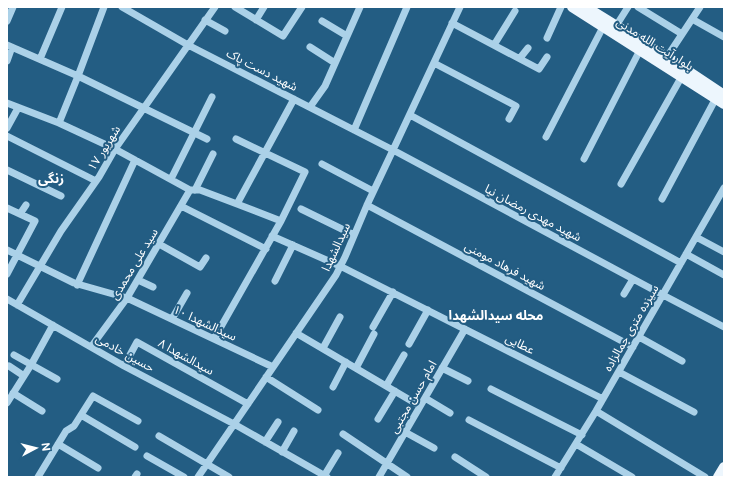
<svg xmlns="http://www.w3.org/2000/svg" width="731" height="484" viewBox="0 0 731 484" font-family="'Public Sans','Noto Sans Arabic',sans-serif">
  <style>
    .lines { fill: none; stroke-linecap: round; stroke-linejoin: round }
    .minor { stroke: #abd1e8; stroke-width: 7 }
    .major { stroke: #edf6fd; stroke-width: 10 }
    .labels { text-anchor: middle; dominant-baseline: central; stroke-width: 4; stroke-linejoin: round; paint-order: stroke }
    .street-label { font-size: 12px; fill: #fff; stroke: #235d83 }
    .neighbourhood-label { font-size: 13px; font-weight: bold; fill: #fff; stroke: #235d83 }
  </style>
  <rect width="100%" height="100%" fill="#235d83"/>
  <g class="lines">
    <!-- minor -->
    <path class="minor" d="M 122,7 L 188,45 L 393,150 L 663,295 L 724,327
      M 235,7 L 283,36 L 302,7
      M 638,7 L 682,34
      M 692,19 L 724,37
      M 205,20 L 225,31
      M 256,20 L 264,7
      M 7,21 L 13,7
      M 322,21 L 347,36
      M 452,23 L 539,69 L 547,57
      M 616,26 L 628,7
      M 547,38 L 561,7
      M 7,45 L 78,76 L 207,139
      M 494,45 L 515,11
      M 310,47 L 335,63
      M 667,57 L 700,7
      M 520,58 L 528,48
      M 40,59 L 62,7
      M 7,61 L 12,47
      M 434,63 L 516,106 L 509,119
      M 7,103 L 59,123 L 115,149 L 190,190 L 200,190 L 237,204 L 281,221
      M 310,107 L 325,86 L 360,7
      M 410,115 L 681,263
      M 59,123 L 78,76 L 104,7
      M 7,128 L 18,108
      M 354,130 L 407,7
      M 7,136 L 96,181
      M 546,137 L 603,27
      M 584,159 L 640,50
      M 322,164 L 373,191
      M 7,170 L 61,196
      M 171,179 L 212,97
      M 621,184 L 682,76
      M 195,190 L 213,154
      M 662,199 L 716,98
      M 237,204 L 294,99
      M 367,205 L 633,347
      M 181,206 L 266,249
      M 7,208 L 35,221 L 7,274
      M 301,209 L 354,235
      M 20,214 L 26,205
      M 272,236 L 340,266 L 603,399
      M 696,237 L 724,252
      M 159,244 L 200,267 L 206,258
      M 7,250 L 74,283 L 127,298 L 273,367
      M 686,254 L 724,275
      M 138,280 L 153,287
      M 275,281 L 293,245
      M 77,285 L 135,160
      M 624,294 L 633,279
      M 7,299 L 124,366 L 234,424 L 327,477
      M 17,305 L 61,231 L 99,177 L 115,149 L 215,7
      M 172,319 L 187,293
      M 373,327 L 393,292
      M 296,333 L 420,406
      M 639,337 L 682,361
      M 214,339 L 281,221 L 305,172 L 236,139
      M 409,344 L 428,310
      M 91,347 L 127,298 L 190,190
      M 323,348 L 340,317
      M 14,355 L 57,379
      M 9,366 L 24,376
      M 124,366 L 137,342 L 248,404
      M 356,368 L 374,334
      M 442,368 L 468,381
      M 619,372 L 694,412
      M 266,377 L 318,410
      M 386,386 L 404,355
      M 333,387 L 346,362
      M 491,389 L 582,435
      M 13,393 L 42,411
      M 425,398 L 450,413
      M 7,403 L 31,365 L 53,325
      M 596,411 L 705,477
      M 81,415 L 135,447
      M 378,419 L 395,391
      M 469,420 L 561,468
      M 405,432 L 434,448
      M 343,434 L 407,477
      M 159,436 L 229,477
      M 265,442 L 278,422
      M 58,444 L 98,468
      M 576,444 L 632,477
      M 282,452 L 294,431
      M 147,456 L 184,477
      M 455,457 L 486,477
      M 324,476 L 338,453
      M 38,477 L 66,431 L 74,426 L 93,396 L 138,421
      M 135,477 L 137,474
      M 198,477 L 336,275 L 345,257 L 367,205 L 393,150 L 460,7
      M 379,477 L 465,329
      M 555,477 L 596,411 L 724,188"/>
    <!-- major -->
    <path class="major" d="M 572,7 L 724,104
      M 586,7 L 667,57 L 724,95
      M 718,477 L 724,467"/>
  </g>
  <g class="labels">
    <!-- street labels -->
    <g class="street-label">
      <text transform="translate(655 44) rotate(32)">بلوار آیت الله مدنی</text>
      <text transform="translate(262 70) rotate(27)">شهید دست پاک</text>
      <text transform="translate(104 148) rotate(-58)">۱۷ شهریور</text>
      <text transform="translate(533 213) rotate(28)">شهید مهدی رمضان نیا</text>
      <text transform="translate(336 247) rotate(-65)">سیدالشهدا</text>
      <text transform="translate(134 264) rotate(-59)">سید علی محمدی</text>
      <text transform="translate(505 266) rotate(28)">شهید فرهاد مومنی</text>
      <text transform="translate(205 323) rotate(25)">سیدالشهدا ۱۰</text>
      <text transform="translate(631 328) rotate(-60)">سیزده متری جمالزاده</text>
      <text transform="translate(520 344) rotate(27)">عطایی</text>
      <text transform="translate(125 353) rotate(29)">حسین خادمی</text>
      <text transform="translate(186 357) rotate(29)">سیدالشهدا ۸</text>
      <text transform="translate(413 397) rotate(-60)">امام حسن مجتبی</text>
    </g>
    <!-- neighbourhood labels -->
    <g class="neighbourhood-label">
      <text x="51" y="178">زنگی</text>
      <text x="496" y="315">محله سیدالشهدا</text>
    </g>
  </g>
  <!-- border -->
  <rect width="731" height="484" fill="none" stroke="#ffffff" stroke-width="16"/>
  <!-- north arrow -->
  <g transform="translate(36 448) rotate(83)" stroke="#235d83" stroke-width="3" paint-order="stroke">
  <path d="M0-3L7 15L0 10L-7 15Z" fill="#ffffff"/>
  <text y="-6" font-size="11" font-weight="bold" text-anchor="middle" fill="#ffffff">N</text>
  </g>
</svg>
